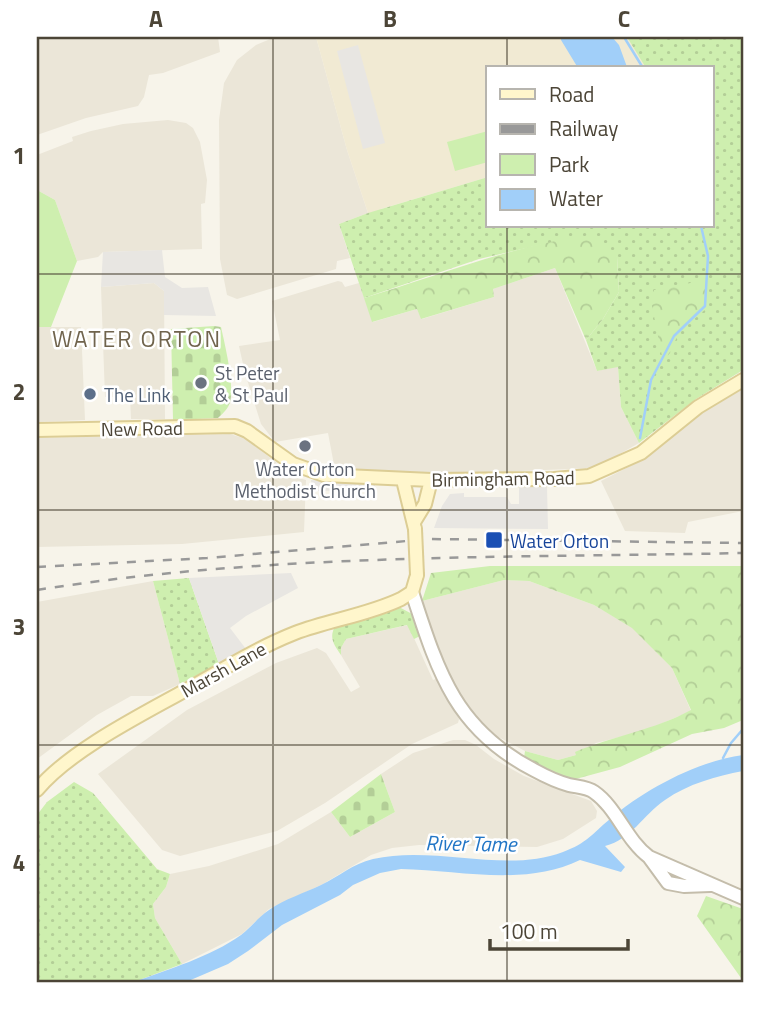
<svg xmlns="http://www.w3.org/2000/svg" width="780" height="1019" viewBox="0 0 780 1019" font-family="'Titillium Web',sans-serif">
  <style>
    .residential { fill: #ebe6d8 }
    .education { fill: #f1ead3 }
    .green { fill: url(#green-dots) }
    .forest { fill: url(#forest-crowns) }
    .cemetery { fill: url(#cemetery-stones) }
    .pitch { fill: #ceefaf }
    .parking { fill: #e8e6e2 }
    .water { fill: #a1cff9 }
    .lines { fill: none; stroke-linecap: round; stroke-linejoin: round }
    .stream { stroke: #a1cff9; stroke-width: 2.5 }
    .tertiary-casing { stroke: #c4bdab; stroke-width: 16 }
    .secondary-casing { stroke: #dccd95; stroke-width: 16 }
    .tertiary { stroke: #fff; stroke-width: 12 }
    .secondary { stroke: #fff6cc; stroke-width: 12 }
    .rail { stroke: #999; stroke-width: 2.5; stroke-dasharray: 9 9; stroke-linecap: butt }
    .secondary-bridge-casing { stroke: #dccd95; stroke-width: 16; stroke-linecap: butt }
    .secondary-bridge { stroke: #fff6cc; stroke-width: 12 }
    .grid { fill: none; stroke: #4c4537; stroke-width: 2; stroke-opacity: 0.55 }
    .worship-dot { fill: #6b7280; stroke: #fff; stroke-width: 2.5 }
    .service-dot { fill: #5c6f8a; stroke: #fff; stroke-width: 2.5 }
    .transit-dot { fill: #1a4fb4; stroke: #fff; stroke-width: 2.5 }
    .labels { text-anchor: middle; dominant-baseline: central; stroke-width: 5; stroke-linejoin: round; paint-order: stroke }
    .worship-label { font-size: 19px; fill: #5b616d; stroke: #fff; text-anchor: start }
    .service-label { font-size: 19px; fill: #4e5e75; stroke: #fff; text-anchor: start }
    .street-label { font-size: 19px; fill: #4c4537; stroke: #fff }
    .transit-label { font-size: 19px; fill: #164399; stroke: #fff; text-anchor: start }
    .water-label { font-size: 21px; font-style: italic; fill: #2276c6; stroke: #fff }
    .quarter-label { font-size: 23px; letter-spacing: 2px; fill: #70644d; stroke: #fff }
    .neatline { fill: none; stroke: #4c4537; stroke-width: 2.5 }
    .grid-label { font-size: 23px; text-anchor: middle; font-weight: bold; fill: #4c4537 }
  </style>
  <defs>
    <pattern id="green-dots" width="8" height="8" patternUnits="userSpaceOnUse" patternTransform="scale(1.75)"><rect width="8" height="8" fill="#ceefaf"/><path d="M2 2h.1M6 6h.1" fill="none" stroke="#b3ce97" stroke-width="1.8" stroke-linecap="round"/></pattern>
    <pattern id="forest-crowns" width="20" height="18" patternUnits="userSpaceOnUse" patternTransform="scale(1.75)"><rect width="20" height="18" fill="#ceefaf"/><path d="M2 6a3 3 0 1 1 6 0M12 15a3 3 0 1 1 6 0" fill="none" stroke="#b3ce97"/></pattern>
    <pattern id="cemetery-stones" width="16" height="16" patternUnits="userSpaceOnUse" patternTransform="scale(1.75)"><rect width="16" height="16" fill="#ceefaf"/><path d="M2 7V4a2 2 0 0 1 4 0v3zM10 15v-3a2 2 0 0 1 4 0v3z" fill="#b3ce97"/></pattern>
  </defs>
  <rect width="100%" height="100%" fill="#f7f4ea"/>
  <!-- residential -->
  <path class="residential" d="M 37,37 L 218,37 L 220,52 L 163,73 L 149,75 L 144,97 L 138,106 L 86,118 L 37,135 Z
    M 275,37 L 316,37 L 347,150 L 368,213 L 339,224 L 350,258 L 337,261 L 336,269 L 237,299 L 227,295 L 220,259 L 219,120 L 224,83 L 237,60 L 256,45 Z
    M 168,120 L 186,123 L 193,128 L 200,142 L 207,180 L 205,203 L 201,204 L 202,249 L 103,252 L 98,257 L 77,261 L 55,200 L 37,190 L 37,155 L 73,141 L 72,137 L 91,131 L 123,124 Z
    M 555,268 L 597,371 L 618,366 L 621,407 L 639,443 L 595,468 L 494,472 L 396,473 L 335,470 L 328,433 L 275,442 L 261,424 L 245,373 L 239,346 L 280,340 L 272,301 L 338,281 L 342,282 L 345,287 L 359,283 L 373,322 L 417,309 L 422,319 L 494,297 L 493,289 Z
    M 154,283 L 164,291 L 165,419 L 131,419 L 130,397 L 105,397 L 101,287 Z
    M 37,327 L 81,327 L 85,420 L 37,422 Z
    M 743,388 L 743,511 L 688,522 L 685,533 L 625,531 L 601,481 L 646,458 L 684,425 L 729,394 Z
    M 230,434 L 246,439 L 295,477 L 306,480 L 304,532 L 182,544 L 37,547 L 37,438 Z
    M 504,580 L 529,581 L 594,605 L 633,628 L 672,668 L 691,711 L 644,731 L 596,743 L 576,755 L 558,760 L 525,751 L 489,732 L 455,688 L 434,641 L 422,601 Z
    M 153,581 L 180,684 L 153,696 L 131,696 L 97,715 L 37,759 L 37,602 Z
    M 408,625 L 433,680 L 438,678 L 459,719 L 458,723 L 412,744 L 325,803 L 277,831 L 180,856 L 162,850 L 98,774 L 187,710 L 276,663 L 317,648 L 326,653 L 351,692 L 360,687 L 341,655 L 341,648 L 346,639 Z
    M 453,740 L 465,740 L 476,745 L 494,759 L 524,776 L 591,801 L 597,811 L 596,818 L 563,839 L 537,847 L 419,845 L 392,848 L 371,855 L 323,884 L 269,909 L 242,934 L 182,964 L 155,918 L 153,904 L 166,887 L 170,874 L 209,866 L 278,844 L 331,812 L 350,837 L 395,812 L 381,774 L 413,753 Z"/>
  <!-- education -->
  <path class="education" d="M 316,37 L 628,37 L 646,68 L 488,68 L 488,177 L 381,209 L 376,261 L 368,213 L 347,150 Z"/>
  <!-- green -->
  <path class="green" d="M 627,37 L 743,37 L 743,370 L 696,399 L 639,443 L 621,407 L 618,367 L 597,371 L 586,340 L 603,319 L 619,292 L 617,257 L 544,244 L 479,259 L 364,298 L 339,224 L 368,213 L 488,177 L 488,226 L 712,226 L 712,68 L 646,68 Z
    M 189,578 L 219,664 L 180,684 L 153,581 Z
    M 399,607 L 414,615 L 420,636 L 414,639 L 407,625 L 346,639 L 341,648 L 341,655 C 334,645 328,637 336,625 Z
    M 74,782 L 93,793 L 157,869 L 170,874 L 166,887 L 153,904 L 155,918 L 182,964 L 134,982 L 37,982 L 37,815 L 47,802 Z"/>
  <!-- forest -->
  <path class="forest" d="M 592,235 L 617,257 L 619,292 L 603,319 L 586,340 L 555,268 L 493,289 L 494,297 L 421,319 L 417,309 L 372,322 L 364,298 C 440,275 513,245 592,235 Z
    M 706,280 L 707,308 L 679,332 L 670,353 L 663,361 L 651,301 L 654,290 Z
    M 490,566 L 743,566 L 743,720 L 724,728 L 692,734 L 620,767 L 572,780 L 524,758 L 525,751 L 558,760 L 576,755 L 575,752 C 613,736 654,730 691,710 L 672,668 L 632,628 L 594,605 L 529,581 L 504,580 L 422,601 L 431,573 Z
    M 706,896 L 743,909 L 743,976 L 741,978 L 697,916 Z"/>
  <!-- cemetery -->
  <path class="cemetery" d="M 214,326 L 221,327 C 225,345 236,389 229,405 C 227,410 221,415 218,418 L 173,420 L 171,329 Z
    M 381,774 L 395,812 L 350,837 L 331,812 Z"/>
  <!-- pitch -->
  <path class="pitch" d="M 488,131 L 488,162 L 455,171 L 447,142 Z
    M 37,190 L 55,200 L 77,261 L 51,327 L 37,327 Z"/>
  <!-- parking -->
  <path class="parking" d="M 358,45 L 385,143 L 363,149 L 337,51 Z
    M 162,250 L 165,277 L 182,288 L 208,287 L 216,316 L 164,315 L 164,291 L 154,283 L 101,287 L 103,252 Z
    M 311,480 L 375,483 L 375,490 L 312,491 Z
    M 519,487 L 547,487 L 548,529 L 434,528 L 442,506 L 450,494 L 464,493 L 464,497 L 507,497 L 511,504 L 519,504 Z
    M 291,573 L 298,588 L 246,616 L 230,628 L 246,649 L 219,664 L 189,578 Z"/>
  <!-- water -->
  <path class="water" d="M 561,37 L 612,37 L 619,45 L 627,67 L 578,68 L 561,40 Z
    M 743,755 L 743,771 C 716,776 688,784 665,800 C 642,816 632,839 605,846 L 625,867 L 621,872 L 580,860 C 525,887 459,870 401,869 L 380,873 L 353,885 L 340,895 L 282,925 L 248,951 L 228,964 L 186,982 L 134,982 C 169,969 210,957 241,935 C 251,928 258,917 269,910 C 285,899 304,893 321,885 C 340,876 352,864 373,859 C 435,845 506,874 563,852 C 587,843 592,834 610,819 C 645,789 698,761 743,755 Z"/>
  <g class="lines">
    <!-- stream -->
    <path class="stream" d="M 624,37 L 643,68
      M 640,438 L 651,380 L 674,336 L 705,306 L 708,256 L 701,226
      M 723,758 L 731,743 L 743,729"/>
    <!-- tertiary casing -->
    <g class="tertiary-casing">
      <path id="tertiary" d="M 412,592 C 438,672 455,729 534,770 C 545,776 558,782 569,785 C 577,787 587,787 594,792 C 617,808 626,840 649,857 L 743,898
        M 649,857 L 668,883 L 684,886 L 710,885"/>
    </g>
    <!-- secondary casing -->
    <g class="secondary-casing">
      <path id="secondary" d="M 37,430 L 235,426 L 247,431 L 293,464 L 324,475 L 431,480 L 554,479 L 589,476 L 641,453 L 698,407 L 743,380
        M 403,480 L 415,529
        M 414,522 L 425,504 L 431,480
        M 37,790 C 69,751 141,715 186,690 C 222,670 257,648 295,633 C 329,620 368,615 401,599 L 412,592 L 417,575"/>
    </g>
    <!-- tertiary -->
    <use href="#tertiary" class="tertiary"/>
    <!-- secondary -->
    <use href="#secondary" class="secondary"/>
    <!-- rail -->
    <path class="rail" d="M 37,567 L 207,558 L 430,539 L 743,543
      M 37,590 C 270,553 507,558 743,553"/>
    <!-- secondary-bridge casing -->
    <g class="secondary-bridge-casing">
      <path id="secondary-bridge" d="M 415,529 L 417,575"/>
    </g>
    <!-- secondary-bridge -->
    <use href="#secondary-bridge" class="secondary-bridge"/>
  </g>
  <!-- grid -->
  <path class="grid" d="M 273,37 L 273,982M 507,37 L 507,68M 507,226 L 507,982M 37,274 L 743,274M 37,510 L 743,510M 37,745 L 743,745"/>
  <!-- markers -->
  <g class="worship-dot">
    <circle cx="201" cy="383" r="7"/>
    <circle cx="305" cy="446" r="7"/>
  </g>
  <circle class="service-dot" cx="90" cy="394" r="7"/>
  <rect class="transit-dot" x="485" y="531" width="18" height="18" rx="3.5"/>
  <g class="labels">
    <!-- worship labels -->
    <g class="worship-label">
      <text x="215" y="372">St Peter<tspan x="215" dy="22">&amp; St Paul</tspan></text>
      <text x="305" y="468" text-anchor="middle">Water Orton<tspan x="305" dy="22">Methodist Church</tspan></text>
    </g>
    <!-- service labels -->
    <g class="service-label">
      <text x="104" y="394">The Link</text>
    </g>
    <!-- street labels -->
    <g class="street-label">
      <text transform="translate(142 428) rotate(-1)">New Road</text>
      <text transform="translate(503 478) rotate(-1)">Birmingham Road</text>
      <text transform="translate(223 669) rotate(-29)">Marsh Lane</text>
    </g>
    <!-- transit labels -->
    <g class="transit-label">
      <text x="510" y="540">Water Orton</text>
    </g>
    <!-- water labels -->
    <g class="water-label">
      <text transform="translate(471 843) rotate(1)">River Tame</text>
    </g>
    <!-- quarter labels -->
    <g class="quarter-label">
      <text x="137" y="338">WATER ORTON</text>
    </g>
  </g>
  <!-- border -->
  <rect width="780" height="1019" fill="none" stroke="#ffffff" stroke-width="77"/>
  <!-- legend -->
  <rect x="486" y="66" width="228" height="161" fill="#ffffff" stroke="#b7b5af" stroke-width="2"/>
  <rect x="500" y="89" width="35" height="10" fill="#fff6cc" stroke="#b7b5af" stroke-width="2"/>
  <text x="549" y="102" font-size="21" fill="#4c4537">Road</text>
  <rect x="500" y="124" width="35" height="10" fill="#999999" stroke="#b7b5af" stroke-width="2"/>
  <text x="549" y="136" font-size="21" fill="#4c4537">Railway</text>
  <rect x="500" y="154" width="35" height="21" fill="#ceefaf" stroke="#b7b5af" stroke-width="2"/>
  <text x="549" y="172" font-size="21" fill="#4c4537">Park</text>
  <rect x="500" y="189" width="35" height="21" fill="#a1cff9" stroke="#b7b5af" stroke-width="2"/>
  <text x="549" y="206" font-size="21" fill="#4c4537">Water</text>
  <!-- scale -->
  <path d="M490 939v10h138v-10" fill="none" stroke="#4c4537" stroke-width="3.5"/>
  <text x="500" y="939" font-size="21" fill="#4c4537" stroke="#ffffff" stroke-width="5" paint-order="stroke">100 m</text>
  <rect x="38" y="38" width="704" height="943" class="neatline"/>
  <g class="grid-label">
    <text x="156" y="27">A</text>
    <text x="390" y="27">B</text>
    <text x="624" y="27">C</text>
    <text x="19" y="164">1</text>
    <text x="19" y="400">2</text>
    <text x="19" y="635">3</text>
    <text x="19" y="871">4</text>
  </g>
</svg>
